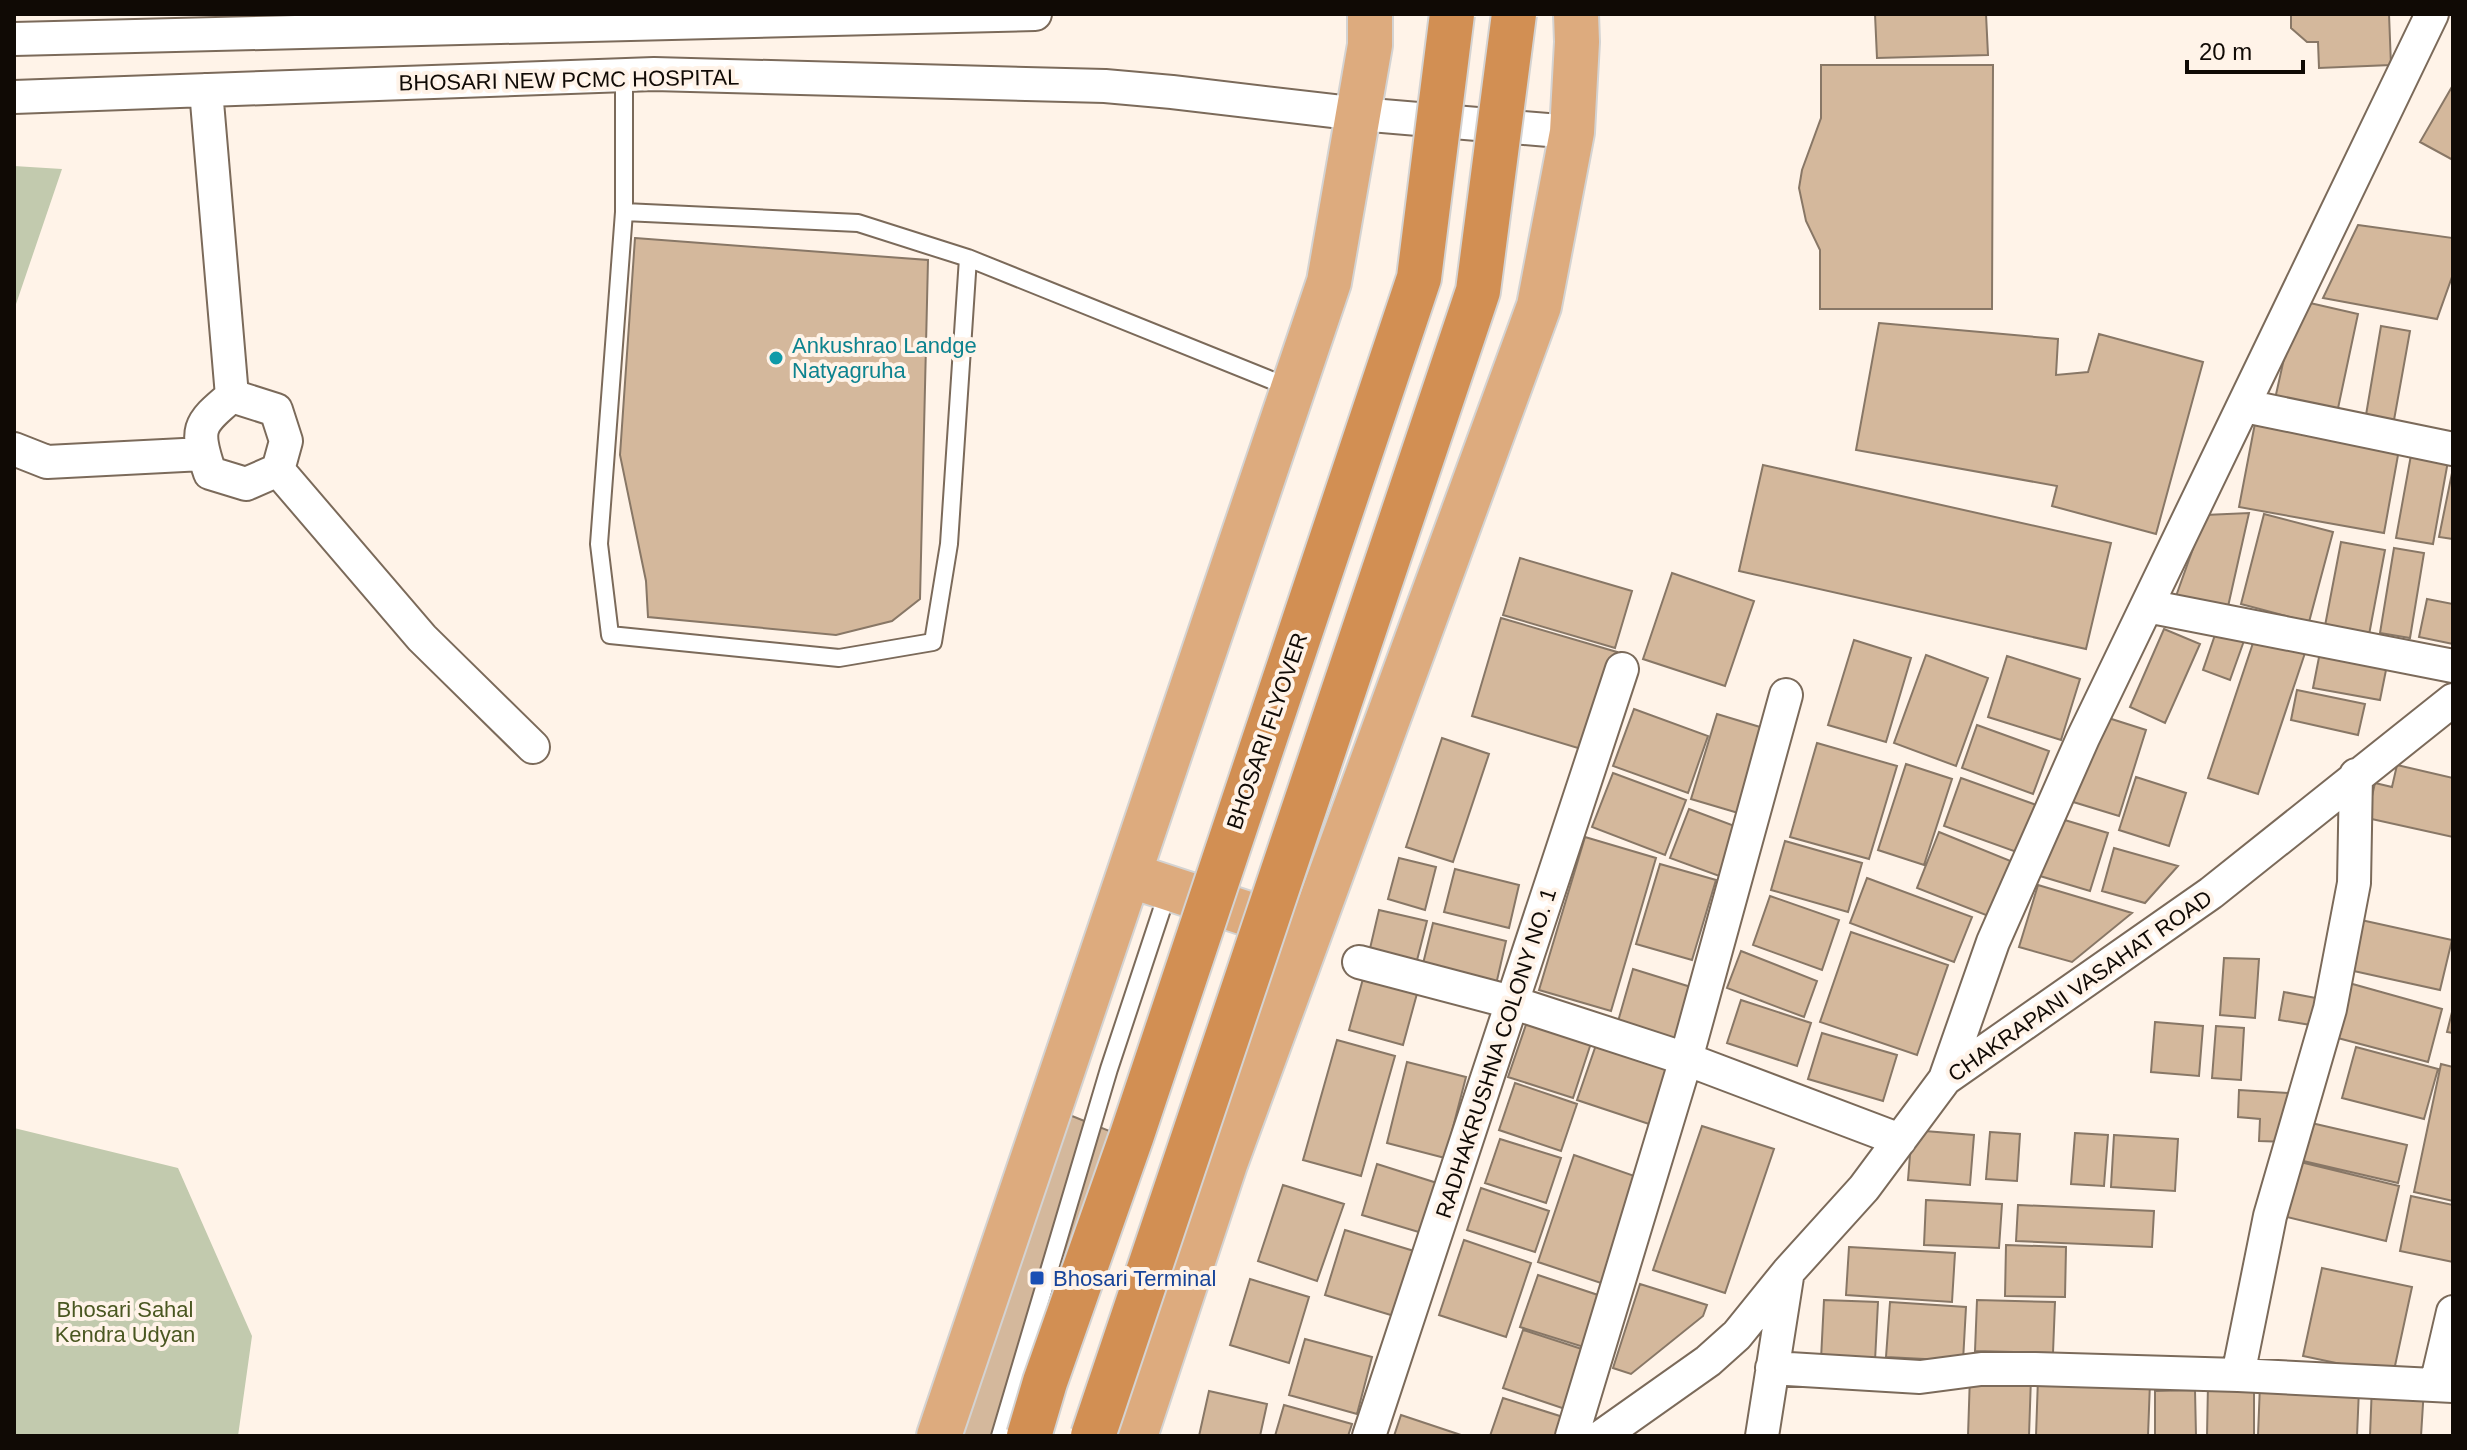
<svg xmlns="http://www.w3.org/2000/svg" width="2467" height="1450" viewBox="0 0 2467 1450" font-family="Helvetica,sans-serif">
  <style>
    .green { fill: #c2caae }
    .building { fill: #d4b89c; stroke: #876; stroke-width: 2 }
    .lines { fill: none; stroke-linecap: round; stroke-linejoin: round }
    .service-casing { stroke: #7b6a5a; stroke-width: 20 }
    .minor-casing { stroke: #7b6a5a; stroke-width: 36 }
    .primary-casing { stroke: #d4d3d2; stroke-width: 48 }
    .service { stroke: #fff; stroke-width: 16 }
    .minor { stroke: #fff; stroke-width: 32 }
    .primary { stroke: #ddab7e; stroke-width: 44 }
    .trunk-bridge-casing { stroke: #d4d3d2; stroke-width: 48; stroke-linecap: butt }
    .trunk-bridge { stroke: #d28f53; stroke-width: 44 }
    .culture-dot { fill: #0f9aa8; stroke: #fff3e8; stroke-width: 3 }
    .transit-dot { fill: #1a4fb4; stroke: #fff3e8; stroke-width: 3 }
    .labels { text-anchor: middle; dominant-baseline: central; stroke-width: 8; stroke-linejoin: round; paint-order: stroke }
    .street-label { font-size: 22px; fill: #100a05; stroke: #fff3e8 }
    .culture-label { font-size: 22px; fill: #0d838f; stroke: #fff3e8; text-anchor: start }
    .transit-label { font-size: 22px; fill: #164399; stroke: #fff3e8; text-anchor: start }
    .park-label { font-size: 22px; fill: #4a5721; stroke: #fff3e8 }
  </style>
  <rect width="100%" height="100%" fill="#fff3e8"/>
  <!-- green -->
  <path class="green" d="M 14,166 L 62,169 L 14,310 Z
    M 14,1128 L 178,1168 L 252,1336 L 238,1436 L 14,1436 Z"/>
  <!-- building -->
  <path class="building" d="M 1875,14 L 1986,14 L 1988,55 L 1877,58 Z
    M 2291,14 L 2389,14 L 2391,65 L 2319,68 L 2318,42 L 2307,42 L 2291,28 Z
    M 1821,65 L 1993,65 L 1992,309 L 1820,309 L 1820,250 L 1806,221 L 1799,188 L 1802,170 L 1821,118 Z
    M 2453,85 L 2453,160 L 2420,142 Z
    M 2358,225 L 2453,238 L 2453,274 L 2437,319 L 2323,298 Z
    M 635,238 L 928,260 L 920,599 L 892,621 L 836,635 L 648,617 L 646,581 L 620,455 Z
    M 2297,300 L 2358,314 L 2337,413 L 2275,399 Z
    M 1879,323 L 2058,339 L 2056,375 L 2088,372 L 2099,334 L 2203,362 L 2156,534 L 2052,506 L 2057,486 L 1856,450 Z
    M 2381,326 L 2410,331 L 2394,420 L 2366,415 Z
    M 2256,418 L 2400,444 L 2384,533 L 2239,507 Z
    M 2413,444 L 2450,450 L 2433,544 L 2396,538 Z
    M 1763,465 L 2111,543 L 2086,649 L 1739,571 Z
    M 2452,473 L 2453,473 L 2453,539 L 2439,537 Z
    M 2249,513 L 2227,611 L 2175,599 L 2205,515 Z
    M 2264,514 L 2333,532 L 2309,622 L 2241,604 Z
    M 2341,542 L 2385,550 L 2368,640 L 2324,631 Z
    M 2394,548 L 2424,553 L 2410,638 L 2380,633 Z
    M 1520,558 L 1632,591 L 1615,648 L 1503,615 Z
    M 1672,573 L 1754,601 L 1725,686 L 1643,659 Z
    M 2427,599 L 2453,604 L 2453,644 L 2419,637 Z
    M 1501,618 L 1617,652 L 1588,751 L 1472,716 Z
    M 2164,629 L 2200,644 L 2165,723 L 2130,707 Z
    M 2217,629 L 2245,638 L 2230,680 L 2203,670 Z
    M 2257,631 L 2307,647 L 2258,794 L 2208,778 Z
    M 1854,640 L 1911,658 L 1886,742 L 1828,725 Z
    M 2321,647 L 2388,660 L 2380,700 L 2313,688 Z
    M 1926,655 L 1988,678 L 1956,766 L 1894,743 Z
    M 2007,656 L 2080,679 L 2061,740 L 1988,717 Z
    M 2297,690 L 2365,704 L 2358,735 L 2291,720 Z
    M 1634,709 L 1708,736 L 1688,793 L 1613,766 Z
    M 1717,714 L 1770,730 L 1745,815 L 1691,799 Z
    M 2099,715 L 2146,730 L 2119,816 L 2070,801 Z
    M 1977,725 L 2049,751 L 2033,794 L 1962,768 Z
    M 1442,738 L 1489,754 L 1453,862 L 1406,847 Z
    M 1817,743 L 1897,766 L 1869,859 L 1790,837 Z
    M 1906,764 L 1952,779 L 1924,865 L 1878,850 Z
    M 2397,765 L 2453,778 L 2453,837 L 2367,818 L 2375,783 L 2392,787 Z
    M 1613,773 L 1686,800 L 1665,855 L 1592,827 Z
    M 2136,777 L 2186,793 L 2169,846 L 2119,830 Z
    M 1961,778 L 2042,807 L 2025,855 L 1944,826 Z
    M 1689,809 L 1740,828 L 1722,877 L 1670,858 Z
    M 2058,818 L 2108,833 L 2090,891 L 2040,876 Z
    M 1939,832 L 2013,862 L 1991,917 L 1917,888 Z
    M 1585,837 L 1656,858 L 1611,1011 L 1539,990 Z
    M 1785,841 L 1862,863 L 1848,912 L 1771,890 Z
    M 2114,848 L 2178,866 L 2145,903 L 2102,891 Z
    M 1399,858 L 1436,867 L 1425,910 L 1388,899 Z
    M 1660,864 L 1716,880 L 1692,960 L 1636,944 Z
    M 1455,869 L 1519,885 L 1509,928 L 1444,912 Z
    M 1867,878 L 1972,917 L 1954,962 L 1850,923 Z
    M 2038,885 L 2132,913 L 2072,962 L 2019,947 Z
    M 1770,896 L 1839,920 L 1822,970 L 1753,945 Z
    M 1379,910 L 1427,921 L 1415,968 L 1368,957 Z
    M 2352,918 L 2452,940 L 2440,990 L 2340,968 Z
    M 1433,923 L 1506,941 L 1495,989 L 1421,972 Z
    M 1851,932 L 1948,965 L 1917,1055 L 1820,1022 Z
    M 1741,951 L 1817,981 L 1804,1017 L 1727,988 Z
    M 2224,958 L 2259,959 L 2255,1018 L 2220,1015 Z
    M 1633,969 L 1694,988 L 1677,1043 L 1617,1025 Z
    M 1364,975 L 1418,990 L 1403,1045 L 1349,1030 Z
    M 2349,983 L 2442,1009 L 2428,1062 L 2334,1037 Z
    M 2284,992 L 2316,998 L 2311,1025 L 2279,1020 Z
    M 1741,1000 L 1811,1023 L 1797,1066 L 1727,1043 Z
    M 2453,1008 L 2453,1033 L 2447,1032 Z
    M 1530,1013 L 1594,1034 L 1573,1098 L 1508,1077 Z
    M 2155,1022 L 2203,1026 L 2199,1076 L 2151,1072 Z
    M 2216,1026 L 2244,1028 L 2241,1080 L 2212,1078 Z
    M 1822,1033 L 1897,1055 L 1883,1101 L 1808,1079 Z
    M 1337,1040 L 1395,1056 L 1361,1176 L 1303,1160 Z
    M 1597,1042 L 1674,1068 L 1655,1126 L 1577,1100 Z
    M 2356,1047 L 2438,1069 L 2424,1119 L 2342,1098 Z
    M 1407,1062 L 1466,1077 L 1445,1158 L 1387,1143 Z
    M 2441,1064 L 2453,1067 L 2453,1201 L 2414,1192 Z
    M 1515,1083 L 1577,1104 L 1561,1151 L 1499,1130 Z
    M 2239,1090 L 2289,1093 L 2287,1142 L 2259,1141 L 2260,1119 L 2238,1117 Z
    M 1067,1114 L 1112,1132 L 1017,1436 L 955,1436 Z
    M 2307,1122 L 2407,1145 L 2398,1183 L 2299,1160 Z
    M 1702,1126 L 1774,1149 L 1725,1293 L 1653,1270 Z
    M 1912,1130 L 1974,1135 L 1970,1185 L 1908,1180 Z
    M 1990,1132 L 2020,1134 L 2017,1181 L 1986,1179 Z
    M 2075,1133 L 2108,1135 L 2104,1186 L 2071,1184 Z
    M 2114,1135 L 2178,1139 L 2175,1191 L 2111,1187 Z
    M 1500,1139 L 1561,1158 L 1546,1203 L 1485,1183 Z
    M 1574,1155 L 1646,1180 L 1610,1286 L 1538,1262 Z
    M 2292,1160 L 2399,1186 L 2386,1241 L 2279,1215 Z
    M 1377,1164 L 1437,1183 L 1422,1233 L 1362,1215 Z
    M 1283,1185 L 1344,1204 L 1317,1281 L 1258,1261 Z
    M 1481,1188 L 1549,1211 L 1535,1252 L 1467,1230 Z
    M 2411,1196 L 2453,1205 L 2453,1262 L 2400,1251 Z
    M 1926,1200 L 2002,1204 L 1999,1248 L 1924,1245 Z
    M 2018,1205 L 2154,1211 L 2152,1247 L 2016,1241 Z
    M 1345,1230 L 1414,1251 L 1394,1316 L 1325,1295 Z
    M 1464,1240 L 1531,1263 L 1506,1337 L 1439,1315 Z
    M 2006,1245 L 2066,1247 L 2065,1297 L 2005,1296 Z
    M 1849,1247 L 1955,1253 L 1952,1302 L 1846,1295 Z
    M 2322,1268 L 2412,1287 L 2393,1375 L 2303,1356 Z
    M 1538,1275 L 1607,1298 L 1590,1349 L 1520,1327 Z
    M 1250,1279 L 1309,1297 L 1289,1363 L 1230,1345 Z
    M 1640,1284 L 1707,1305 L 1703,1316 L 1631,1374 L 1613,1368 Z
    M 1824,1300 L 1878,1302 L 1875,1361 L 1821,1359 Z
    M 1977,1300 L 2055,1302 L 2053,1353 L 1975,1351 Z
    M 1890,1302 L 1966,1307 L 1963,1361 L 1886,1357 Z
    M 1523,1330 L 1591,1352 L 1571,1411 L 1503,1388 Z
    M 1305,1339 L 1372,1357 L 1357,1414 L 1289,1395 Z
    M 1970,1375 L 2031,1377 L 2029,1436 L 1968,1436 Z
    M 2038,1378 L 2150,1382 L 2148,1436 L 2036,1436 Z
    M 2208,1384 L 2254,1384 L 2254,1436 L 2207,1436 Z
    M 2260,1384 L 2359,1389 L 2357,1436 L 2258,1436 Z
    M 2372,1385 L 2424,1388 L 2421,1436 L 2370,1436 Z
    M 2195,1390 L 2196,1436 L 2155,1436 L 2155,1391 Z
    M 1209,1391 L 1267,1404 L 1260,1436 L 1199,1436 Z
    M 1503,1398 L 1563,1417 L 1557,1435 L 1490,1436 Z
    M 1284,1405 L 1352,1424 L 1348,1436 L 1275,1436 Z
    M 1401,1415 L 1464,1436 L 1394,1436 Z"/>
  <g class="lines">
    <!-- service casing -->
    <g class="service-casing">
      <path id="service" d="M 624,74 L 624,212
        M 624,212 L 858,223 L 968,258 L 949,544 L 933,642 L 839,658 L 610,635 L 599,544 Z
        M 968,258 L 1291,388
        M 1000,1436 L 1109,1069 L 1168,891"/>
    </g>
    <!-- minor casing -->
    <g class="minor-casing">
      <path id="minor" d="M 14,39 L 1035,14
        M 206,90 L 232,396
        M 14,97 L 654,74 L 1105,86 L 1172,92 L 1359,114 L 1572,132
        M 232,396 L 276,410 L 286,441 L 278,470 L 246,484 L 210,473 C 195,429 197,425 232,396 Z
        M 2245,406 L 2453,449
        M 14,449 L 47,462 L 203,454
        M 278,470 L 422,638 L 533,747
        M 2147,606 L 2453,666
        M 1359,962 L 1511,1002 L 1686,1059 L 1900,1140
        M 1945,1079 L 1993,942 L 2083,738 L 2432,14
        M 1772,1368 L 1920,1377 L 1981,1369 L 2035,1369 L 2238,1375 L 2453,1386
        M 2238,1375 L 2270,1216 L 2330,1009 L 2354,883 L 2356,775
        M 2436,1385 L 2453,1312
        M 1369,1436 L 1622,669
        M 1572,1436 L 1686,1059 L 1786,695
        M 1602,1436 L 1708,1361 L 1737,1335 L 1788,1272 L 1864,1188 L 1945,1079 L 2211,893 L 2453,700
        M 1762,1436 L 1787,1277"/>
    </g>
    <!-- primary casing -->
    <g class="primary-casing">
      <path id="primary" d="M 1129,875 L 1303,932
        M 939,1436 L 1329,282 L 1370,45 L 1370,14
        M 1135,1436 L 1225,1164 L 1539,306 L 1572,132 L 1577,42 L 1576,14"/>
    </g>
    <!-- service -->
    <use href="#service" class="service"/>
    <!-- minor -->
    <use href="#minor" class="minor"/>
    <!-- primary -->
    <use href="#primary" class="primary"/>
    <!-- trunk-bridge casing -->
    <g class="trunk-bridge-casing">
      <path id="trunk-bridge" d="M 1029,1436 L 1045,1382 L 1132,1135 L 1419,278 L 1452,14
        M 1093,1436 L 1478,291 L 1514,14"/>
    </g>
    <!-- trunk-bridge -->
    <use href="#trunk-bridge" class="trunk-bridge"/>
  </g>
  <!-- markers -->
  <circle class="culture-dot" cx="776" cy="358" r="8"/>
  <rect class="transit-dot" x="1029" y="1270" width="16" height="16" rx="4"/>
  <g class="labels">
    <!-- street labels -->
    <g class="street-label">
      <text transform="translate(569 80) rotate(-1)">BHOSARI NEW PCMC HOSPITAL</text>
      <text transform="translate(1267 731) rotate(-71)">BHOSARI FLYOVER</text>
      <text transform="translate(2080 986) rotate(-35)">CHAKRAPANI VASAHAT ROAD</text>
      <text transform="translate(1496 1053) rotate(-72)">RADHAKRUSHNA COLONY NO. 1</text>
    </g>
    <!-- culture labels -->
    <g class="culture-label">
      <text x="792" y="345">Ankushrao Landge<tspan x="792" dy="25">Natyagruha</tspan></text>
    </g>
    <!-- transit labels -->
    <g class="transit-label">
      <text x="1053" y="1278">Bhosari Terminal</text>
    </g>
    <!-- park labels -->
    <g class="park-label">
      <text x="125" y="1309">Bhosari Sahal<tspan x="125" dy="25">Kendra Udyan</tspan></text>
    </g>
  </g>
  <!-- border -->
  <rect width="2467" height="1450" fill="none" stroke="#100a05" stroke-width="32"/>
  <!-- scale -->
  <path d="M2187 60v12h116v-12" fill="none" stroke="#100a05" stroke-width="4"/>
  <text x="2199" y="60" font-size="24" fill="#100a05" stroke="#fff3e8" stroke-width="6" paint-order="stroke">20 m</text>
</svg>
